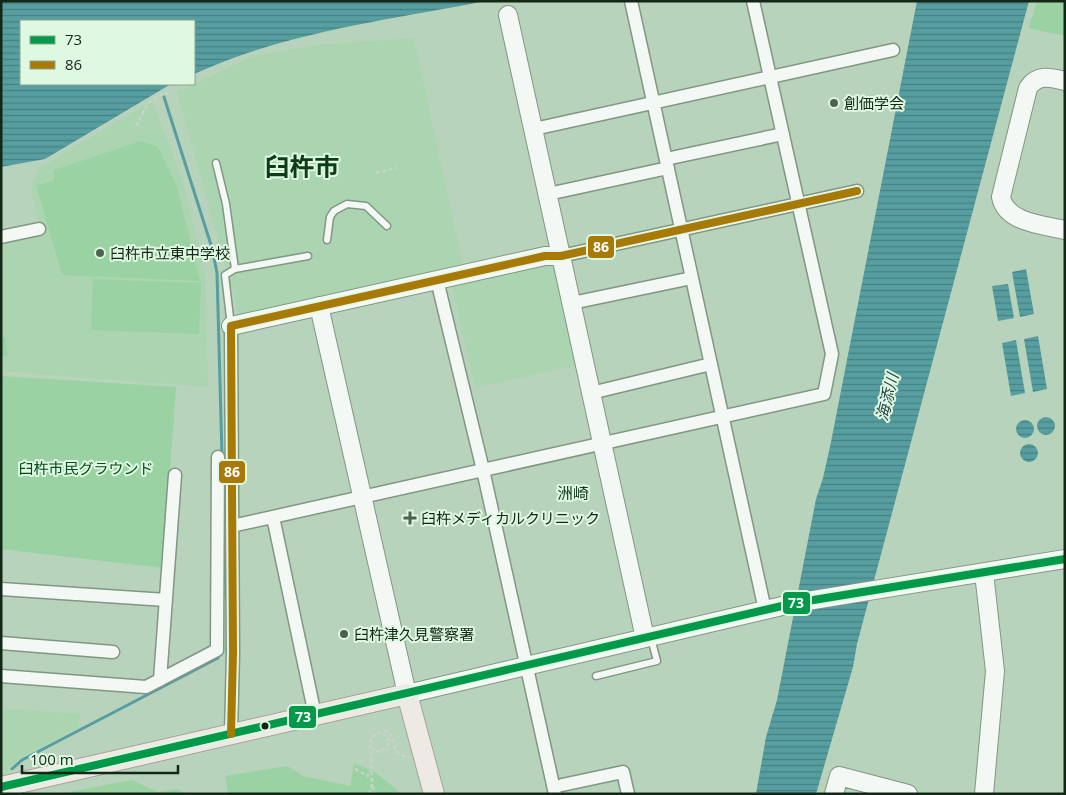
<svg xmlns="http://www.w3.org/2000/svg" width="1066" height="795" viewBox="0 0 1066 795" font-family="'Open Sans','Noto Sans JP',sans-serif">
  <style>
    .built { fill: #abd5b0 }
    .green { fill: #9ad2a3 }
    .water { fill: url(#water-rules) }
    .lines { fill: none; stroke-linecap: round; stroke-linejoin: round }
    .stream { stroke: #579ea0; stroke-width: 3 }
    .lane-casing { stroke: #819683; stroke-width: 9 }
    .street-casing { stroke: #819683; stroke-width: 15 }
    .secondary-casing { stroke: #819683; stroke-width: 20 }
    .primary-casing { stroke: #a4a598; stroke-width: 22 }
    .path { stroke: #cbd4cc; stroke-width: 2; stroke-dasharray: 4 2.5; stroke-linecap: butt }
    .lane { stroke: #f4f8f5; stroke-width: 6 }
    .street { stroke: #f4f8f5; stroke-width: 12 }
    .secondary { stroke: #f4f8f5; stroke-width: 18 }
    .primary { stroke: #edeae5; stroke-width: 20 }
    .bus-1-casing { stroke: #dff8e2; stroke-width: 11 }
    .bus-2-casing { stroke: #dff8e2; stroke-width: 11 }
    .bus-1 { stroke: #02994b; stroke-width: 8 }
    .bus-2 { stroke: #a77a08; stroke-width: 8 }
    .poi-dot { fill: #4d6350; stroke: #dff8e2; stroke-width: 2 }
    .bus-dot { fill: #132716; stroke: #dff8e2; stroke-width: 2 }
    .labels { text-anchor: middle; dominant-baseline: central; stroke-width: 4; stroke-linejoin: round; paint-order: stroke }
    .poi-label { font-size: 15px; fill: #132716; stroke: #dff8e2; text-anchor: start }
    .park-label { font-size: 15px; fill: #044c1b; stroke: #dff8e2 }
    .water-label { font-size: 16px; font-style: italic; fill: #2b464b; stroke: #dff8e2 }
    .neighbourhood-label { font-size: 16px; fill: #0d3c19; stroke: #dff8e2 }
    .town-label { font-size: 25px; font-weight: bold; fill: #0d3c19; stroke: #dff8e2 }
    .line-badge { stroke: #dff8e2; stroke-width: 2 }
    .badge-label { font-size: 14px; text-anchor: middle; font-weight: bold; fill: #fff }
  </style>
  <defs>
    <pattern id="water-rules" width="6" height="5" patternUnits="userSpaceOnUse" patternTransform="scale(1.25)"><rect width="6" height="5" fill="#579ea0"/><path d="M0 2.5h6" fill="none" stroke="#478181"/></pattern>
  </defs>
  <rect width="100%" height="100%" fill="#b8d3bb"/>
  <!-- built -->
  <path class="built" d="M 414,38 L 464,270 L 240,319 L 177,92 L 251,57 L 315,45 Z
    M 152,101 L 182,179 L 205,272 L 208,382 L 206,387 L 1,371 L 1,239 L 40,230 L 31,187 L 39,168 Z
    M 557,260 L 582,364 L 475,388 L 451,283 Z
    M 1,708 L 80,714 L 79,727 L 20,758 L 5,774 L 1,775 Z"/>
  <!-- green -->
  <path class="green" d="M 1037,1 L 1065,1 L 1065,36 L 1029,28 Z
    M 141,141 L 158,147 L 177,187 L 200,281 L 62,275 L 36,185 L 54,181 L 54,170 Z
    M 93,279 L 201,283 L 199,334 L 91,330 Z
    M 5,337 L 8,355 L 1,357 L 1,339 Z
    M 1,376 L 176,387 L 163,568 L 1,549 Z
    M 354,764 C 374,769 386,780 401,794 L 228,794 L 225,776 L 287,766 L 303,776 L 350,786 Z
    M 132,780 L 158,792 L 178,789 L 186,794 L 59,794 Z"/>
  <!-- water -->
  <path class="water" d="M 1,1 L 486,1 C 389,20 285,32 194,74 L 194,21 L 21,21 L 21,84 L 171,84 L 45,159 L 1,167 Z
    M 917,1 L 1029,1 L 857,644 L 853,667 L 816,794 L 756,794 L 766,737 L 777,700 L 816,499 L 823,478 L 831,442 Z
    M 1026,269 L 1034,314 L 1020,317 L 1012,272 Z
    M 1008,284 L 1014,318 L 998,321 L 992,286 Z
    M 1038,336 L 1047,389 L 1033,392 L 1024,339 Z
    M 1016,340 L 1025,393 L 1011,396 L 1002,343 Z
    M1037 426a9 9 0 1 1 18 0a9 9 0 1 1-18 0Z
    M1016 429a9 9 0 1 1 18 0a9 9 0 1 1-18 0Z
    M1020 453a9 9 0 1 1 18 0a9 9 0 1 1-18 0Z"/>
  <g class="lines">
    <!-- stream -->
    <path class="stream" d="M 164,97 L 212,248 L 217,273 L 222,456
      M 224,504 L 226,596
      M 12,769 L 22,760 L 218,658"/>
    <!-- lane casing -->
    <g class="lane-casing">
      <path id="lane" d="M 216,163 L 226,204 L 235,269
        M 327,240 L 330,217 L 334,211 L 347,204 L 366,206 L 387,226
        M 231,326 L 225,275 L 235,269 L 308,256
        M 596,676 L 657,661 L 651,638"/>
    </g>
    <!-- street casing -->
    <g class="street-casing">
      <path id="street" d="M 631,1 L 765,610
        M 534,129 L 893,50
        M 666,159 L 783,134
        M 548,194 L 668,168
        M 1,237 L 39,229
        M 561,256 L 857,191
        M 437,280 L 483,470 L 555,794
        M 572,303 L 692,278
        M 231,326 L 233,653 L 231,734
        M 591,393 L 711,364
        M 273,517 L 315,715
        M 232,526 L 824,394 L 832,354 L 753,1
        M 1,589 L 166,600
        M 1,643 L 113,652
        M 1,676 L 146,687 L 217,650 L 218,457
        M 160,680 L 175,475
        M 562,785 L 623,772 L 628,794"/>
    </g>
    <!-- secondary casing -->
    <g class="secondary-casing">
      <path id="secondary" d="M 508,15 L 645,638
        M 1065,81 C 1050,77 1037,74 1028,88 L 1001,197 C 1006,223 1044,225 1065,230
        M 319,306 L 407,694 L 795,603 L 1065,559
        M 231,326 L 545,256 L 561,256
        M 834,794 L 839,776 L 908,794
        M 984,794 L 995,671 L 984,573"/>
    </g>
    <!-- primary casing -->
    <g class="primary-casing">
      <path id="primary" d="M 1,787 L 407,694 L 434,794"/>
    </g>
    <!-- path -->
    <path class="path" d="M 136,126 C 147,106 147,97 171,92
      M 376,173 L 397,168
      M 384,730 L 390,733 C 396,747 391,755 410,757
      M 355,769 L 368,776 L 370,770
      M 373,786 L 374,794
      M 369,794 L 372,784 L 370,738 L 379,732 L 386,735 L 390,742 L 386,749 L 379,752 L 372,749"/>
    <!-- lane -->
    <use href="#lane" class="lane"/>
    <!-- street -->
    <use href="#street" class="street"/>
    <!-- secondary -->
    <use href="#secondary" class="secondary"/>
    <!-- primary -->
    <use href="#primary" class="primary"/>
    <!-- bus-1 casing -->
    <g class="bus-1-casing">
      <path id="bus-1" d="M 1,787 L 795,603 L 1065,559"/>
    </g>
    <!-- bus-2 casing -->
    <g class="bus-2-casing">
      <path id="bus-2" d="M 231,734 L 233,653 L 231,326 L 545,256 L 561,256 L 857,191"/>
    </g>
    <!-- bus-1 -->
    <use href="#bus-1" class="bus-1"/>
    <!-- bus-2 -->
    <use href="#bus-2" class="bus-2"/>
  </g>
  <!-- markers -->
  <g class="poi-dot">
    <circle cx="834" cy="103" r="5"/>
    <circle cx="100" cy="253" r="5"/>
    <path d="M407.5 510.5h5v5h5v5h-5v5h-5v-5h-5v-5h5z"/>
    <circle cx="344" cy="634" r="5"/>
  </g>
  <circle class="bus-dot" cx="265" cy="726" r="4.5"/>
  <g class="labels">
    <!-- poi labels -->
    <g class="poi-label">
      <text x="844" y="103">創価学会</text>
      <text x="110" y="253">臼杵市立東中学校</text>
      <text x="421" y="518">臼杵メディカルクリニック</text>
      <text x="354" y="634">臼杵津久見警察署</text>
    </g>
    <!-- park labels -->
    <g class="park-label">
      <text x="86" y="468">臼杵市民グラウンド</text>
    </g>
    <!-- water labels -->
    <g class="water-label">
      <text transform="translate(887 397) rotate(-76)">海添川</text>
    </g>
    <!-- neighbourhood labels -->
    <g class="neighbourhood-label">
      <text x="573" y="493">洲崎</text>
    </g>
    <!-- town labels -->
    <g class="town-label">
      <text x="302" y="166">臼杵市</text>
    </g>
  </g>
  <g class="line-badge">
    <rect x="587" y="235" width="28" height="24" rx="5" fill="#a77a08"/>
    <rect x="218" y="460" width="28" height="24" rx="5" fill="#a77a08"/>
    <rect x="782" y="591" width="29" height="24" rx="5" fill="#02994b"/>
    <rect x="288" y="705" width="29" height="24" rx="5" fill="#02994b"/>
  </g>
  <g class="badge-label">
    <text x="601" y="252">86</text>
    <text x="232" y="477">86</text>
    <text x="796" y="608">73</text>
    <text x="303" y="722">73</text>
  </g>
  <!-- border -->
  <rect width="1066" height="795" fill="none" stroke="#132716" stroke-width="5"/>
  <!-- legend -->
  <rect x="20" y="20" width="175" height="65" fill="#dff8e2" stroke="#8da490"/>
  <rect x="30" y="36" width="25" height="8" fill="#02994b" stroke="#8da490"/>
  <text x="65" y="45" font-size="15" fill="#132716">73</text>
  <rect x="30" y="61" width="25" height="8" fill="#a77a08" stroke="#8da490"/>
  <text x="65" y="70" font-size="15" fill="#132716">86</text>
  <!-- scale -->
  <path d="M22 765v8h156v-8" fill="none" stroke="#132716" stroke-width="2.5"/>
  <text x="30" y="765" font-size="15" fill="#132716" stroke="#dff8e2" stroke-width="4" paint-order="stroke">100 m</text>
</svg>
